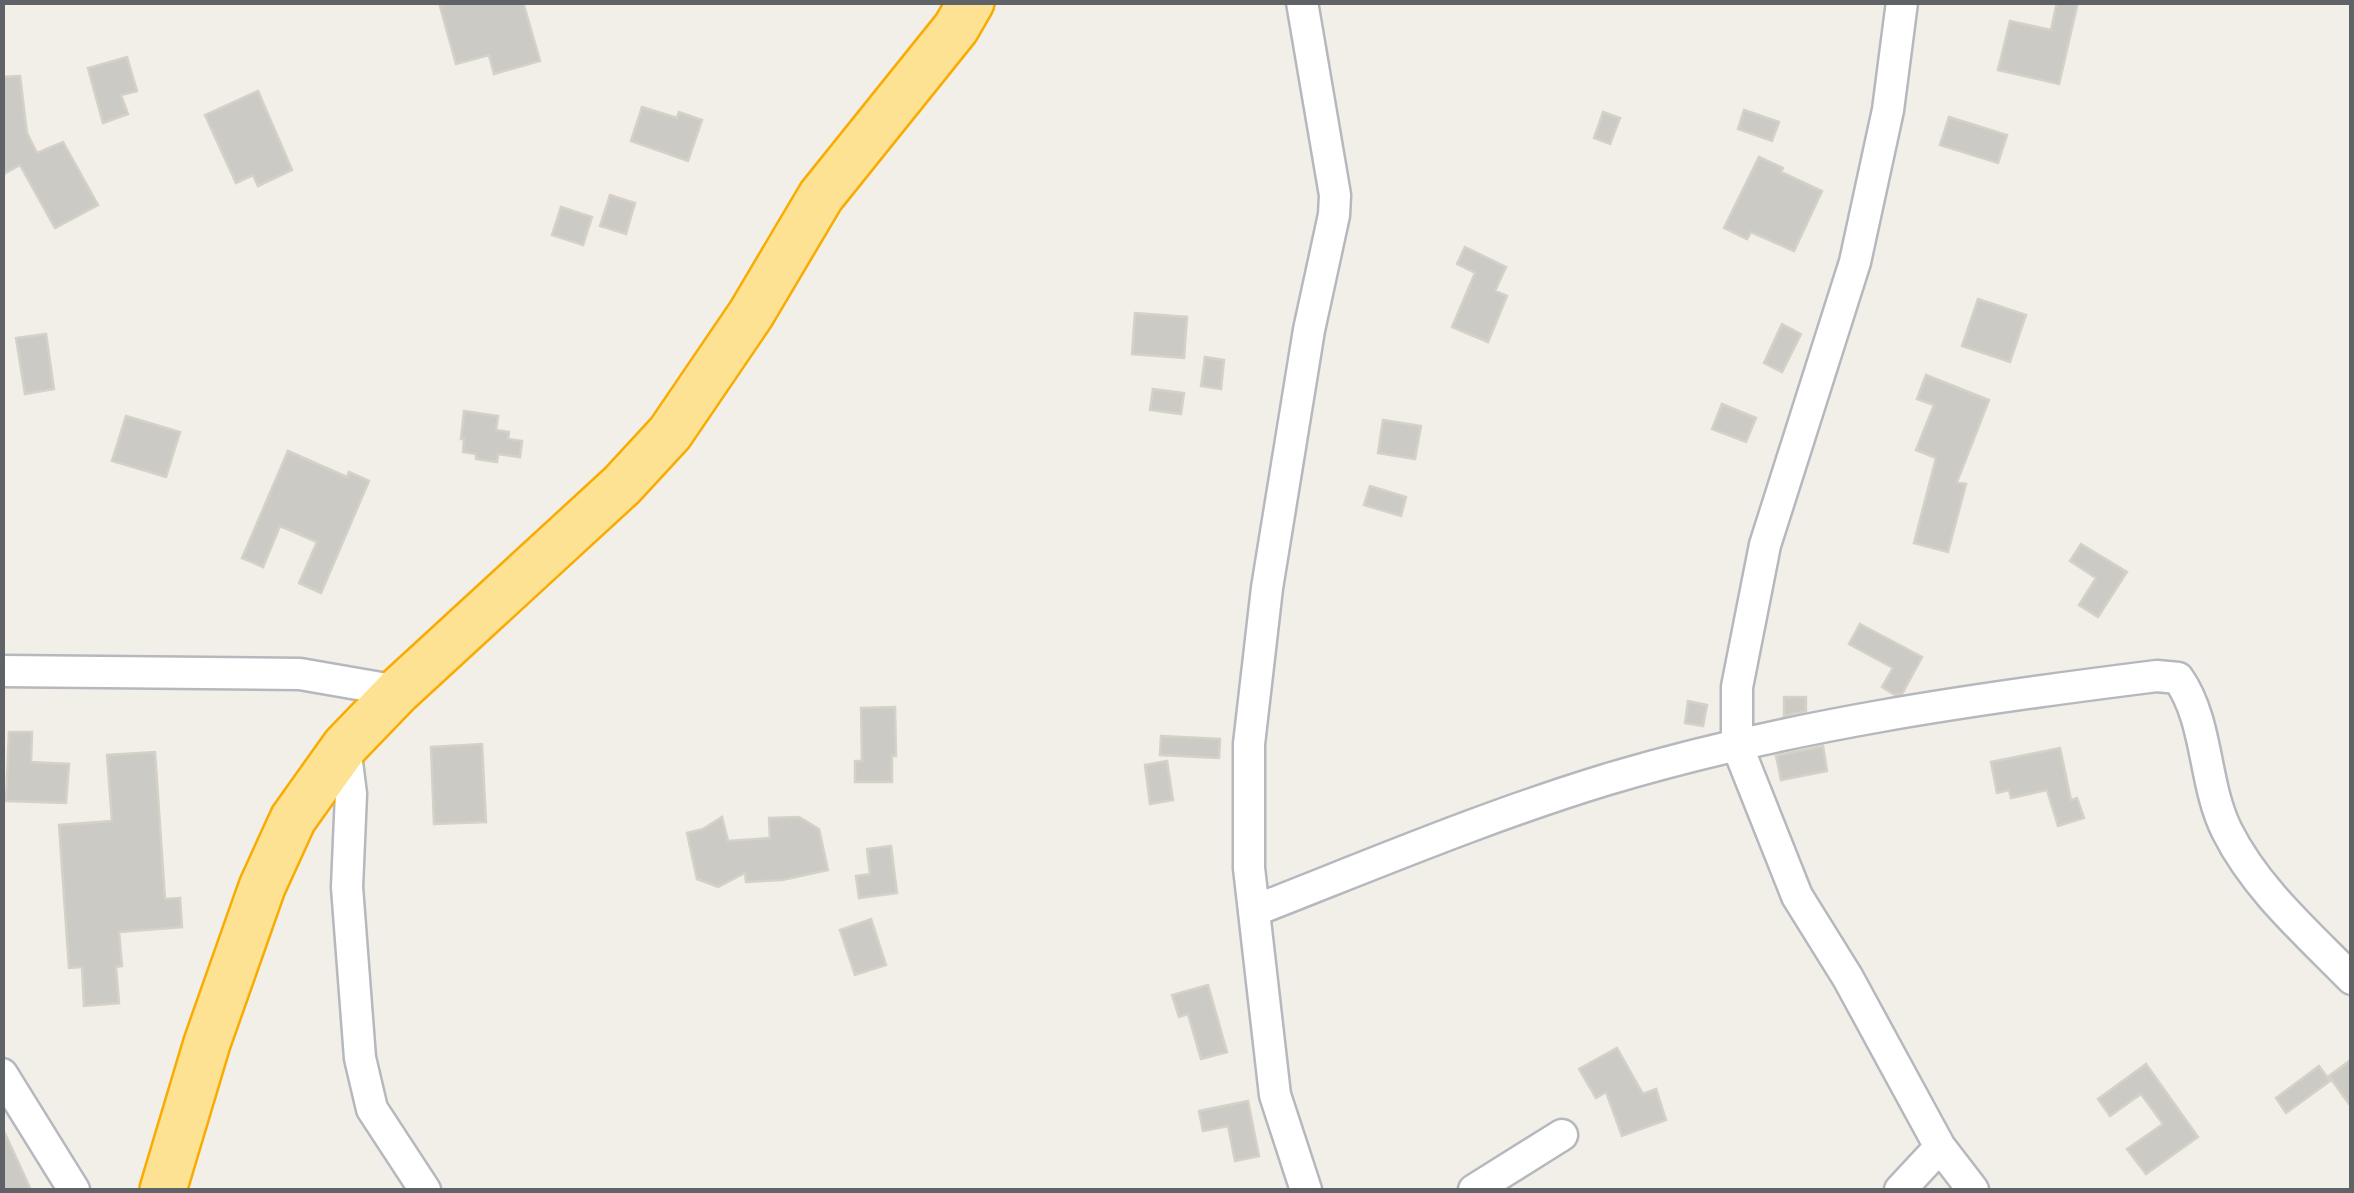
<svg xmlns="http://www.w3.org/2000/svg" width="2354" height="1193" viewBox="0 0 2354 1193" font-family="'Sofia Sans Condensed',sans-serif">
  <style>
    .building { fill: #cccac5; stroke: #d6d1c6; stroke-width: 2.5 }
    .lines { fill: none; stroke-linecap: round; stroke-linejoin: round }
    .minor-casing { stroke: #b5b8bc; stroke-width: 35 }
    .highway-casing { stroke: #f9ab00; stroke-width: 50 }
    .minor { stroke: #fff; stroke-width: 30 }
    .highway { stroke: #fde293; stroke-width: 45 }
  </style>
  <rect width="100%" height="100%" fill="#f1efe8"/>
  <!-- building -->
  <path class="building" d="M 452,2 L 523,2 L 540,61 L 494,74 L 489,55 L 456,64 L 440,6 Z
    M 2057,2 L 2078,2 L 2059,84 L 1998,70 L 2010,21 L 2051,30 Z
    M 127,57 L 137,91 L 121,95 L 128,114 L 103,123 L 88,68 Z
    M 20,76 L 27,133 L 37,153 L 63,142 L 98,205 L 55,228 L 20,165 L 2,175 L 2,77 Z
    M 258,91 L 292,170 L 258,186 L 253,175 L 236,183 L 205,115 Z
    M 642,107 L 677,118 L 679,112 L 702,120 L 688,161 L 631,141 Z
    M 1744,110 L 1779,122 L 1772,141 L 1738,129 Z
    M 1603,112 L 1620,118 L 1610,144 L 1594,138 Z
    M 1949,117 L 2007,135 L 1998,163 L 1940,145 Z
    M 1759,157 L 1783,168 L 1781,172 L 1822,191 L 1794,251 L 1751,232 L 1747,239 L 1724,228 Z
    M 610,195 L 635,203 L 626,234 L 600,226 Z
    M 561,207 L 592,217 L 583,245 L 552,235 Z
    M 1465,247 L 1506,267 L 1495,291 L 1507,296 L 1488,342 L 1452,327 L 1475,273 L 1457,264 Z
    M 1978,299 L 2026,315 L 2010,362 L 1962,346 Z
    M 1135,313 L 1187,317 L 1184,358 L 1132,354 Z
    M 1782,324 L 1801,334 L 1782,372 L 1764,363 Z
    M 46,334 L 54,389 L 25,394 L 16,338 Z
    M 1205,357 L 1224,360 L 1221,389 L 1201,386 Z
    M 1926,375 L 1989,400 L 1957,482 L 1966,484 L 1948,552 L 1914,543 L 1936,458 L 1916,450 L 1934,405 L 1917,399 Z
    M 1153,389 L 1184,393 L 1181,414 L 1150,410 Z
    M 1722,404 L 1756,418 L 1746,442 L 1712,429 Z
    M 464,411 L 498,416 L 496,430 L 509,432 L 508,439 L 522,441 L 520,457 L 498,454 L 497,462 L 476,459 L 476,454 L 463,452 L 464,439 L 461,439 Z
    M 126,416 L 180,432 L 166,477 L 112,461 Z
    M 1383,420 L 1421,426 L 1415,459 L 1378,453 Z
    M 288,451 L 347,477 L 349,472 L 369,481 L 321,593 L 299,583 L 317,542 L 280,526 L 263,567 L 242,558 Z
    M 1370,486 L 1406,497 L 1401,516 L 1364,505 Z
    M 2081,544 L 2127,572 L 2098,617 L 2079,605 L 2096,578 L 2070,561 Z
    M 1860,624 L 1922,657 L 1902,694 L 1895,695 L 1882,687 L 1893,668 L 1849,644 Z
    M 1784,697 L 1806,697 L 1806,711 L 1784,716 Z
    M 1688,701 L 1707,705 L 1703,726 L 1685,723 Z
    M 895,707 L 896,756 L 892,756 L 892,782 L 855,782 L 855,761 L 862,761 L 861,708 Z
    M 9,732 L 32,732 L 31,762 L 69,764 L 66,803 L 6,801 Z
    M 1161,736 L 1220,739 L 1219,758 L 1160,755 Z
    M 482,744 L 486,822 L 434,824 L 431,747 Z
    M 1823,746 L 1827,771 L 1781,780 L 1776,756 Z
    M 2060,748 L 2071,800 L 2077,798 L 2084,818 L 2058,826 L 2047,790 L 2011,798 L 2009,790 L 1997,793 L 1991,762 Z
    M 155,752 L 165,899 L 180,898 L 182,927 L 119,932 L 122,966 L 116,967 L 119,1003 L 84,1006 L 82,967 L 69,968 L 59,825 L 112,821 L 107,755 Z
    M 1167,761 L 1173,800 L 1150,804 L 1145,765 Z
    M 722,817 L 728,841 L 770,838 L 769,818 L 799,817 L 819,829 L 828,870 L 782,880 L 746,882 L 745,873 L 718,887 L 697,879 L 687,833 L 703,829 Z
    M 891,846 L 897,893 L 859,898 L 856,876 L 870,874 L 867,849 Z
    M 871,919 L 886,965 L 855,975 L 840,930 Z
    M 1208,985 L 1227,1052 L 1201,1059 L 1188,1014 L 1179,1017 L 1172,995 Z
    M 1617,1048 L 1643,1094 L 1656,1089 L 1666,1120 L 1622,1136 L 1606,1092 L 1596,1098 L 1579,1069 Z
    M 2352,1059 L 2352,1108 L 2329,1076 Z
    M 2146,1064 L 2198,1137 L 2146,1174 L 2127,1149 L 2163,1124 L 2141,1094 L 2110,1116 L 2098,1099 Z
    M 2319,1066 L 2330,1081 L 2286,1113 L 2276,1098 Z
    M 1248,1101 L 1259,1156 L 1235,1161 L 1228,1126 L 1203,1131 L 1199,1111 Z
    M 2,1127 L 31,1190 L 2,1190 Z"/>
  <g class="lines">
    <!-- minor casing -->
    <g class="minor-casing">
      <path id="minor" d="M 1302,2 L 1335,195 L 1334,215 L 1309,330 L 1267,588 L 1249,744 L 1249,868 L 1275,1095 L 1306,1190
        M 1902,2 L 1888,110 L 1855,262 L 1765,545 L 1737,687 L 1737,745 L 1797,896 L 1848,978 L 1940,1147 L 1973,1190
        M 2,671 L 300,674 L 398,691
        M 345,746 L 351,794 L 347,887 L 360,1058 L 372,1109 L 425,1190
        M 1256,910 C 1371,865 1487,816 1605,780 C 1784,726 1972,699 2157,676 L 2178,678 C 2209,722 2203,783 2227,831 C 2256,889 2307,933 2352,979
        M 2,1074 L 74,1190
        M 1474,1190 L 1562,1135
        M 1900,1190 L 1940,1147"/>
    </g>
    <!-- highway casing -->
    <g class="highway-casing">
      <path id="highway" d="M 163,1190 L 207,1043 L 262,887 L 293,819 L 345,746 L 398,691 L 622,485 L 670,433 L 751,314 L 821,196 L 956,28 L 971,2"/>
    </g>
    <!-- minor -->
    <use href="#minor" class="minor"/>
    <!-- highway -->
    <use href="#highway" class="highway"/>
  </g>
  <!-- border -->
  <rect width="2354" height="1193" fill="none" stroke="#5f6368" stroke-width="10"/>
</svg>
